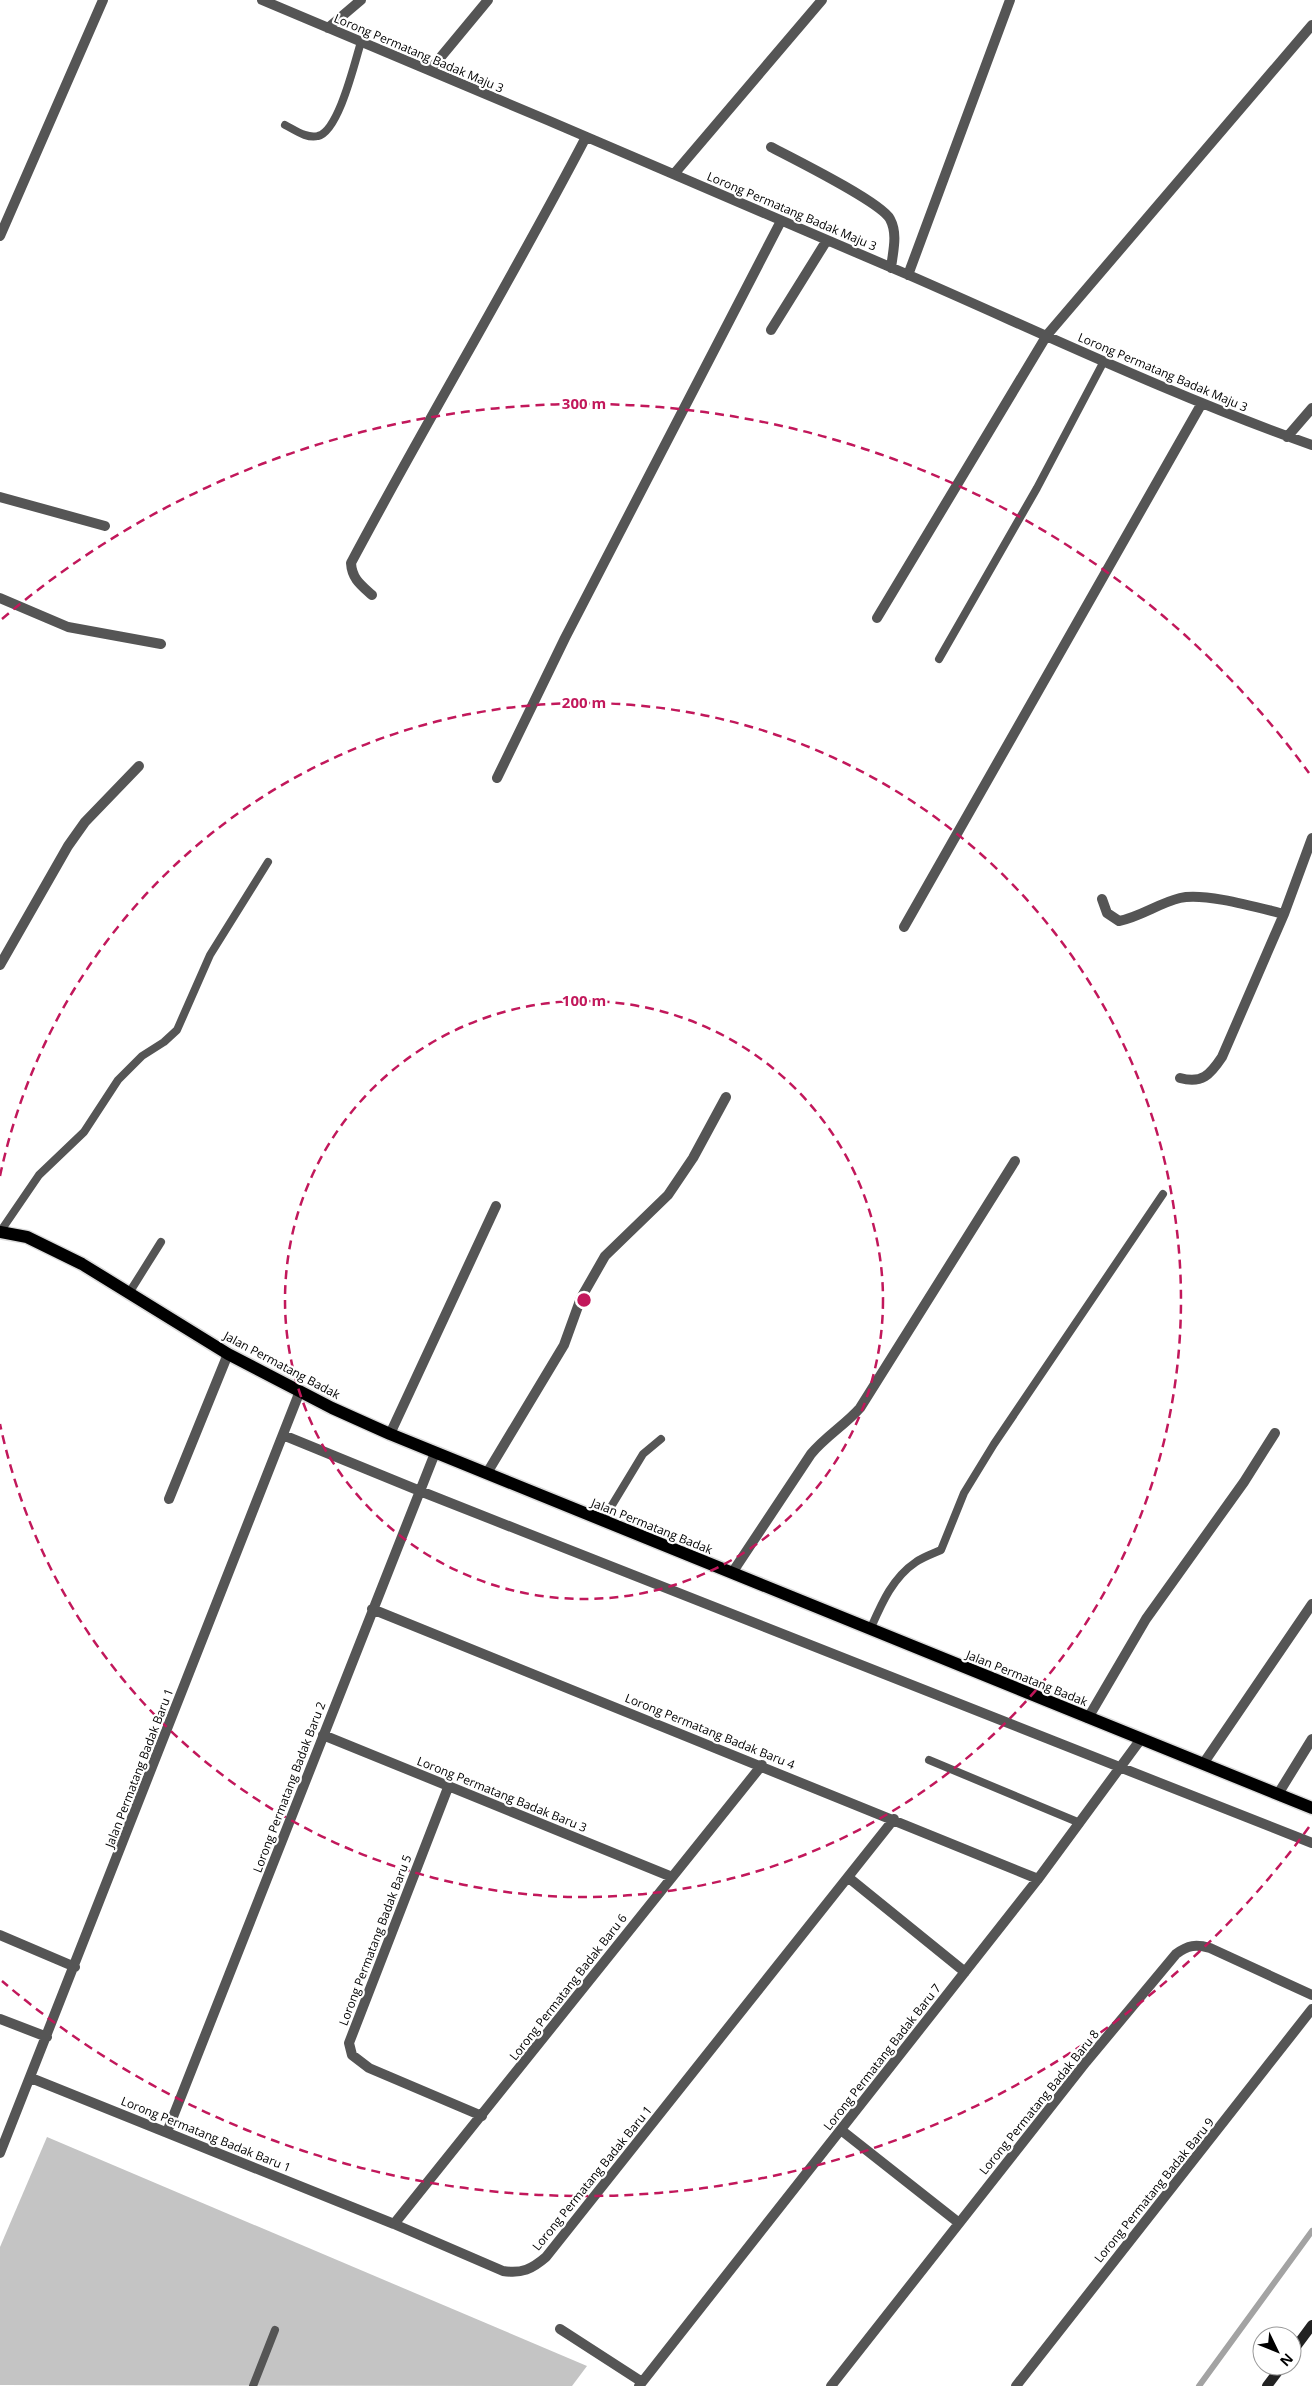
<svg xmlns="http://www.w3.org/2000/svg" width="1312" height="2386" viewBox="0 0 1312 2386" font-family="'Open Sans',sans-serif">
  <style>
    .lines { fill: none; stroke-linecap: round; stroke-linejoin: round }
    .stream { stroke: #a3a3a3; stroke-width: 6 }
    .building { fill: #c4c4c4 }
    .primary-casing { stroke: #dbdbdb; stroke-width: 15 }
    .lane { stroke: #555; stroke-width: 8 }
    .street { stroke: #555; stroke-width: 10 }
    .secondary { stroke: #222; stroke-width: 10 }
    .primary { stroke: #000; stroke-width: 12 }
    .ring { fill: none; stroke: #c2185b; stroke-width: 2.5; stroke-dasharray: 9 6 }
    .labels { text-anchor: middle; dominant-baseline: central; stroke-width: 4.5; stroke-linejoin: round; paint-order: stroke }
    .street-label { font-size: 12px; fill: #000; stroke: #fff }
    .centre { fill: #c2185b; stroke: #fff; stroke-width: 2.5 }
    .ring-label { font-size: 15px; text-anchor: middle; font-weight: bold; fill: #c2185b; stroke: #fff; stroke-width: 4.5; stroke-linejoin: round; paint-order: stroke }
  </style>
  <rect width="100%" height="100%" fill="#fff"/>
  <g class="lines">
    <!-- stream -->
    <path class="stream" d="M 1199,2386 L 1312,2231"/>
  </g>
  <!-- building -->
  <path class="building" d="M 47,2137 L 587,2366 L 572,2386 L 0,2385 L 0,2247 Z"/>
  <g class="lines">
    <!-- primary casing -->
    <g class="primary-casing">
      <path id="primary" d="M 0,1232 L 27,1237 L 82,1264 L 228,1354 L 332,1408 L 390,1434 L 1312,1808"/>
    </g>
    <!-- lane -->
    <path class="lane" d="M 285,125 C 295,130 307,139 318,136 C 339,131 355,61 361,42
      M 939,659 L 1037,488 L 1104,361
      M 0,1232 L 39,1175 L 84,1132 L 118,1080 L 142,1056 L 164,1042 L 177,1030 L 210,955 L 268,862
      M 129,1293 L 161,1242
      M 603,1520 L 643,1454 L 661,1439
      M 870,1630 C 881,1605 892,1578 916,1562 C 923,1557 932,1554 941,1550 L 964,1493 L 994,1444 L 1163,1194
      M 929,1760 L 1080,1823
      M 253,2386 L 275,2330"/>
    <!-- street -->
    <path class="street" d="M 262,0 C 479,91 695,182 911,276 C 1044,334 1175,397 1312,445
      M 328,28 L 361,0
      M 430,70 L 488,0
      M 771,147 C 792,158 881,202 890,219 C 898,234 893,251 891,268
      M 674,174 L 822,0
      M 0,236 L 103,0
      M 908,275 L 1010,0
      M 771,330 L 827,240
      M 1287,437 L 1312,408
      M 0,497 L 105,526
      M 372,595 C 361,585 352,579 351,563 C 427,420 511,281 586,137
      M 0,598 L 68,627 L 161,644
      M 877,618 L 1047,335 L 1312,25
      M 497,778 L 565,638 L 781,221
      M 1102,899 L 1107,913 L 1119,921 C 1140,917 1159,903 1180,898 C 1204,892 1259,908 1284,914
      M 904,927 L 1202,403
      M 0,965 L 68,846 L 85,822 L 139,766
      M 1180,1078 C 1202,1084 1210,1075 1222,1057 L 1284,914 L 1312,838
      M 390,1434 L 496,1206
      M 283,1435 L 420,1491 L 1312,1843
      M 487,1473 L 564,1345 L 581,1298 L 605,1256 L 668,1195 L 693,1158 L 726,1097
      M 169,1499 L 228,1354
      M 732,1573 L 811,1454 C 826,1436 845,1425 860,1408 L 1015,1161
      M 372,1609 L 1038,1879
      M 1088,1718 L 1146,1619 L 1244,1482 L 1275,1433
      M 323,1735 L 672,1877
      M 1203,1764 L 1312,1604
      M 449,1785 L 349,2043 L 352,2055 L 369,2068 L 482,2116
      M 1278,1794 L 1312,1739
      M 849,1878 L 965,1972
      M 0,1935 L 75,1967
      M 0,2019 L 47,2037
      M 31,2078 L 394,2224 L 503,2271 C 522,2274 532,2269 546,2257 L 894,1819
      M 841,2130 L 959,2223
      M 167,2132 L 435,1453
      M 0,2153 L 300,1391
      M 394,2224 L 762,1765
      M 560,2329 L 642,2382
      M 639,2386 L 1038,1879 L 1141,1739
      M 831,2386 L 1086,2062 L 1176,1954 C 1188,1945 1196,1944 1210,1948 L 1312,1995
      M 1016,2386 L 1312,2009"/>
    <!-- secondary -->
    <path class="secondary" d="M 1292,2352 L 1312,2325
      M 1267,2386 L 1282,2366"/>
    <!-- primary -->
    <use href="#primary" class="primary"/>
  </g>
  <!-- distance rings -->
  <g class="ring">
    <circle cx="584" cy="1300" r="299"/>
    <path d="M0 1176A597 597 0 1 1 0 1424"/>
    <path d="M1309 1827A896 896 0 0 1 2 1981M2 619A896 896 0 0 1 1309 773"/>
  </g>
  <g class="labels">
    <!-- street labels -->
    <g class="street-label">
      <text transform="translate(419 53) rotate(23)">Lorong Permatang Badak Maju 3</text>
      <text transform="translate(792 211) rotate(23)">Lorong Permatang Badak Maju 3</text>
      <text transform="translate(1163 372) rotate(23)">Lorong Permatang Badak Maju 3</text>
      <text transform="translate(282 1365) rotate(28)">Jalan Permatang Badak</text>
      <text transform="translate(652 1526) rotate(22)">Jalan Permatang Badak</text>
      <text transform="translate(1027 1678) rotate(22)">Jalan Permatang Badak</text>
      <text transform="translate(710 1731) rotate(22)">Lorong Permatang Badak Baru 4</text>
      <text transform="translate(139 1768) rotate(-69)">Jalan Permatang Badak Baru 1</text>
      <text transform="translate(289 1787) rotate(-69)">Lorong Permatang Badak Baru 2</text>
      <text transform="translate(502 1794) rotate(22)">Lorong Permatang Badak Baru 3</text>
      <text transform="translate(375 1940) rotate(-69)">Lorong Permatang Badak Baru 5</text>
      <text transform="translate(568 1987) rotate(-52)">Lorong Permatang Badak Baru 6</text>
      <text transform="translate(882 2057) rotate(-52)">Lorong Permatang Badak Baru 7</text>
      <text transform="translate(1039 2102) rotate(-51)">Lorong Permatang Badak Baru 8</text>
      <text transform="translate(206 2134) rotate(22)">Lorong Permatang Badak Baru 1</text>
      <text transform="translate(592 2178) rotate(-51)">Lorong Permatang Badak Baru 1</text>
      <text transform="translate(1154 2190) rotate(-51)">Lorong Permatang Badak Baru 9</text>
    </g>
  </g>
  <circle cx="584" cy="1300" r="8" class="centre"/>
  <g class="ring-label">
    <text x="584" y="409">300 m</text>
    <text x="584" y="708">200 m</text>
    <text x="584" y="1006">100 m</text>
  </g>
  <!-- north arrow -->
  <g transform="translate(1277 2351) rotate(133)"><circle r="24" fill="#ffffff" stroke="#999999"/>
  <path d="M0-4L9 19L0 12L-9 19Z" fill="#000000"/>
  <text y="-8" font-size="14" font-weight="bold" text-anchor="middle" fill="#000000">N</text>
  </g>
</svg>
